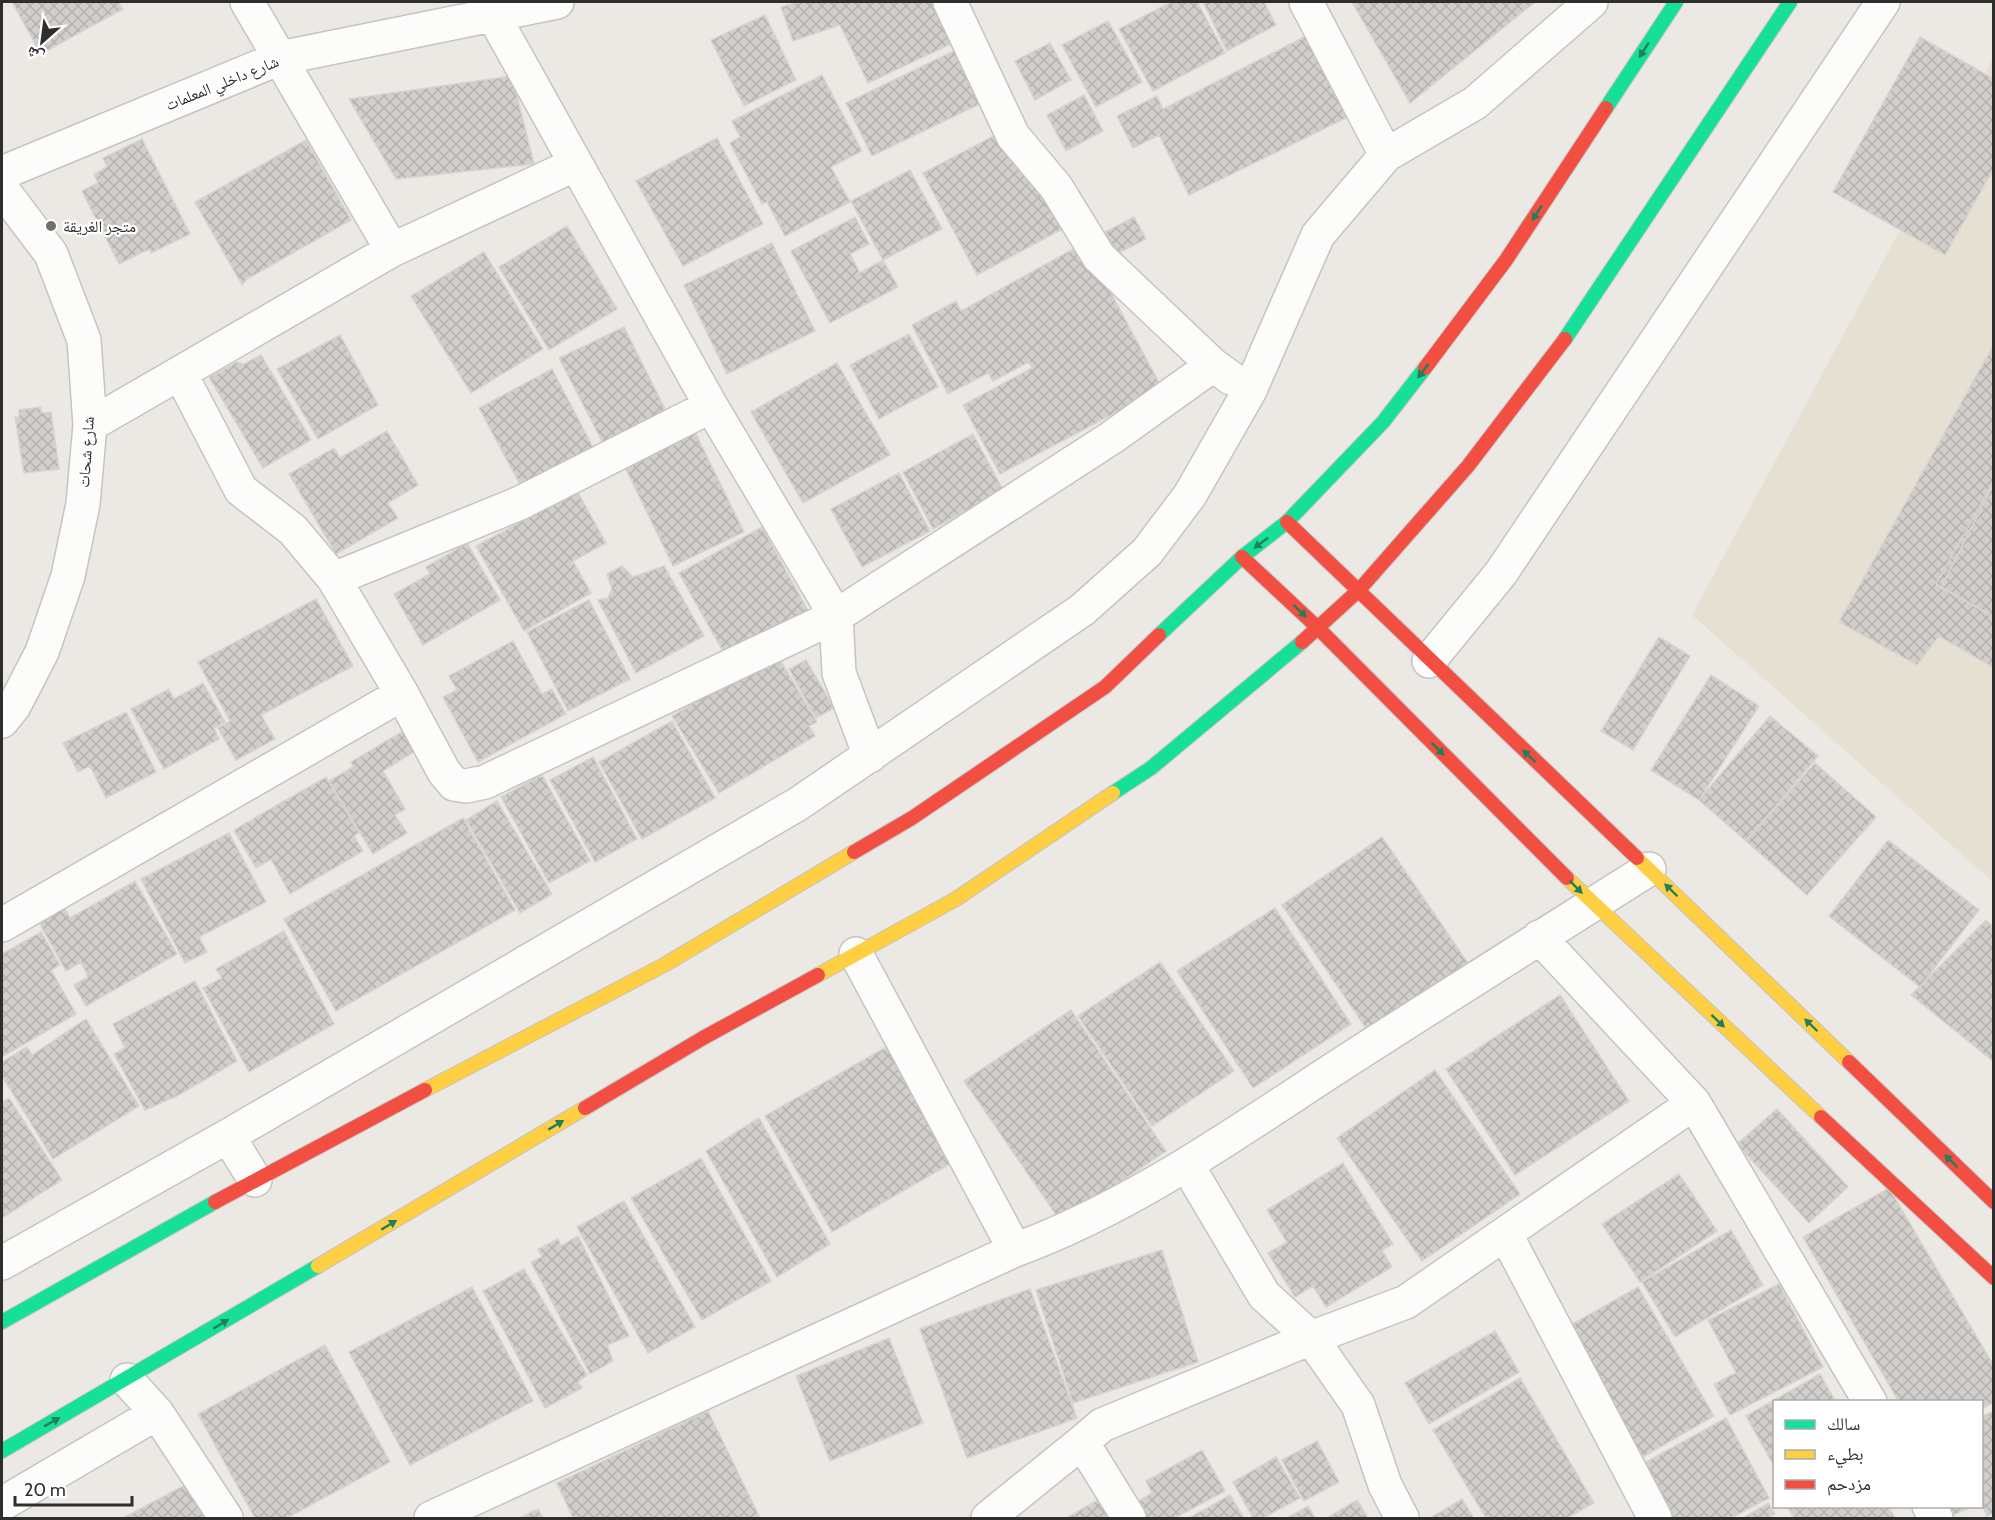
<svg xmlns="http://www.w3.org/2000/svg" width="1995" height="1520" viewBox="0 0 1995 1520" font-family="Cabin,'Noto Naskh Arabic',sans-serif">
  <style>
    .education { fill: #e6e0d3 }
    .building { fill: url(#building-cross-hatch); stroke: #d7d4d0; stroke-width: 1.5 }
    .lines { fill: none; stroke-linecap: round; stroke-linejoin: round }
    .street-casing { stroke: #c5c4c5; stroke-width: 36 }
    .fast-casing { stroke: #c5c4c5; stroke-width: 16 }
    .slow-casing { stroke: #c5c4c5; stroke-width: 16 }
    .jam-casing { stroke: #c5c4c5; stroke-width: 16 }
    .street { stroke: #fcfcfb; stroke-width: 33 }
    .fast { stroke: #16e098; stroke-width: 14 }
    .slow { stroke: #ffcf43; stroke-width: 14 }
    .jam { stroke: #f24e42; stroke-width: 14 }
    .oneway { fill: #237e5e }
    .poi-dot { fill: #706f6e; stroke: #fff; stroke-width: 2 }
    .labels { text-anchor: middle; dominant-baseline: central; stroke-width: 4.5; stroke-linejoin: round; paint-order: stroke }
    .street-label { font-size: 16px; fill: #2e2e2e; stroke: #fff }
    .poi-label { font-size: 16px; fill: #2e2e2e; stroke: #fff; text-anchor: start }
  </style>
  <defs>
    <pattern id="building-cross-hatch" width="8" height="8" patternUnits="userSpaceOnUse" patternTransform="scale(1.5)"><rect width="8" height="8" fill="#d1cecb"/><path d="M0 0l8 8M0 8l8-8" fill="none" stroke="#b4b1af"/></pattern>
  </defs>
  <rect width="100%" height="100%" fill="#ece8e4"/>
  <!-- education -->
  <path class="education" d="M 1993,58 L 1993,882 L 1692,615 Z"/>
  <!-- building -->
  <path class="building" d="M 12,2 L 118,2 L 123,9 L 41,54 Z
    M 797,2 L 936,2 L 955,42 L 868,83 L 840,25 L 793,41 L 781,7 Z
    M 1171,2 L 1197,2 L 1225,53 L 1153,91 L 1119,29 Z
    M 1203,2 L 1264,2 L 1276,25 L 1227,51 Z
    M 1352,2 L 1535,2 L 1410,103 Z
    M 765,15 L 796,80 L 744,106 L 711,40 Z
    M 1108,21 L 1142,82 L 1096,107 L 1062,45 Z
    M 1308,35 L 1350,116 L 1189,195 L 1159,135 L 1133,148 L 1117,116 L 1157,96 L 1163,109 Z
    M 1920,37 L 1994,79 L 1994,168 L 1945,255 L 1833,192 Z
    M 1050,43 L 1071,80 L 1035,100 L 1015,61 Z
    M 960,48 L 986,101 L 872,156 L 846,103 Z
    M 822,75 L 862,151 L 831,167 L 850,202 L 785,236 L 767,202 L 762,204 L 730,143 L 740,137 L 732,121 Z
    M 512,76 L 534,164 L 396,179 L 349,99 Z
    M 1084,95 L 1103,131 L 1066,151 L 1047,115 Z
    M 1003,131 L 1066,227 L 977,275 L 923,173 Z
    M 717,138 L 763,224 L 683,266 L 636,181 Z
    M 142,139 L 190,234 L 151,253 L 149,249 L 119,264 L 82,191 L 98,183 L 94,174 L 107,167 L 103,158 Z
    M 306,140 L 351,220 L 247,279 L 242,285 L 195,202 Z
    M 910,170 L 942,229 L 883,260 L 851,201 Z
    M 855,217 L 869,244 L 850,254 L 860,273 L 883,260 L 898,287 L 830,323 L 791,251 Z
    M 1134,217 L 1146,239 L 1117,254 L 1105,232 Z
    M 567,226 L 617,309 L 549,350 L 499,267 Z
    M 772,243 L 815,331 L 727,374 L 684,285 Z
    M 1084,243 L 1162,388 L 1000,474 L 963,405 L 1032,368 L 1029,362 L 993,381 L 988,373 L 948,394 L 912,325 L 956,301 L 961,311 Z
    M 484,252 L 543,349 L 471,393 L 411,296 Z
    M 624,327 L 668,415 L 605,447 L 559,358 Z
    M 909,334 L 938,387 L 879,419 L 850,365 Z
    M 340,335 L 378,405 L 318,439 L 277,369 Z
    M 1994,344 L 1994,483 L 1941,588 L 1994,617 L 1994,668 L 1939,636 L 1917,665 L 1839,622 Z
    M 261,355 L 311,440 L 263,468 L 209,377 L 237,362 L 244,364 Z
    M 837,363 L 890,455 L 803,503 L 751,412 Z
    M 552,369 L 596,453 L 524,492 L 479,408 Z
    M 41,407 L 41,413 L 51,412 L 59,469 L 24,473 L 15,417 L 19,417 L 19,410 Z
    M 693,428 L 744,532 L 673,566 L 623,463 Z
    M 387,431 L 418,485 L 388,503 L 398,518 L 336,554 L 289,474 L 334,448 L 340,458 Z
    M 973,434 L 1003,490 L 933,529 L 903,472 Z
    M 899,473 L 930,531 L 862,567 L 831,509 Z
    M 571,480 L 606,543 L 573,561 L 591,593 L 524,631 L 476,546 L 541,511 Z
    M 1994,481 L 1994,617 L 1936,584 Z
    M 762,527 L 812,618 L 730,664 L 679,573 Z
    M 467,543 L 500,600 L 423,645 L 394,594 L 430,574 L 426,567 Z
    M 622,566 L 633,577 L 664,566 L 704,636 L 636,673 L 598,600 L 608,598 L 612,589 L 607,574 Z
    M 316,599 L 353,666 L 261,715 L 275,739 L 236,760 L 218,728 L 230,721 L 198,662 Z
    M 589,600 L 630,679 L 568,711 L 527,632 Z
    M 1659,637 L 1690,656 L 1633,750 L 1601,731 Z
    M 513,641 L 542,694 L 552,689 L 566,714 L 478,762 L 443,697 L 457,690 L 449,676 Z
    M 776,653 L 817,722 L 809,726 L 815,736 L 719,793 L 672,716 Z
    M 806,660 L 834,708 L 816,718 L 789,669 Z
    M 1711,675 L 1759,706 L 1699,800 L 1651,770 Z
    M 203,683 L 225,722 L 214,728 L 219,739 L 164,769 L 131,709 L 169,689 L 174,699 Z
    M 126,712 L 156,772 L 106,798 L 90,766 L 78,772 L 63,743 Z
    M 1770,716 L 1818,756 L 1746,841 L 1699,800 Z
    M 672,721 L 715,798 L 642,839 L 599,762 Z
    M 413,725 L 425,745 L 383,771 L 405,809 L 395,815 L 407,833 L 373,854 L 329,781 L 353,767 L 351,762 Z
    M 593,757 L 637,839 L 595,862 L 550,780 Z
    M 1815,763 L 1876,817 L 1807,895 L 1746,841 Z
    M 542,775 L 590,861 L 549,883 L 501,797 Z
    M 326,777 L 359,833 L 354,836 L 363,851 L 290,894 L 271,859 L 256,868 L 234,830 Z
    M 497,801 L 552,894 L 520,913 L 466,820 Z
    M 463,818 L 515,910 L 336,1011 L 284,919 Z
    M 229,833 L 266,902 L 199,937 L 207,952 L 185,963 L 141,879 Z
    M 1382,837 L 1470,966 L 1370,1034 L 1282,905 Z
    M 1888,840 L 1979,910 L 1920,987 L 1829,916 Z
    M 135,881 L 177,954 L 86,1006 L 74,985 L 88,977 L 81,962 L 66,971 L 35,915 L 60,900 L 70,918 Z
    M 1275,908 L 1351,1024 L 1253,1088 L 1177,971 Z
    M 1986,920 L 1994,928 L 1994,1062 L 1911,995 Z
    M 284,931 L 334,1024 L 249,1072 L 203,988 L 222,978 L 216,969 Z
    M 41,932 L 60,965 L 51,970 L 76,1014 L 2,1057 L 2,954 Z
    M 1160,962 L 1234,1071 L 1152,1126 L 1078,1016 Z
    M 195,981 L 237,1061 L 177,1096 L 145,1110 L 114,1054 L 125,1048 L 113,1024 Z
    M 1560,995 L 1629,1101 L 1515,1175 L 1446,1069 Z
    M 1071,1010 L 1166,1151 L 1061,1222 L 964,1081 Z
    M 86,1019 L 139,1106 L 53,1159 L 2,1076 L 2,1062 L 27,1047 L 32,1055 Z
    M 888,1046 L 955,1161 L 832,1232 L 765,1116 Z
    M 1435,1070 L 1520,1194 L 1422,1261 L 1337,1138 Z
    M 9,1098 L 62,1180 L 2,1218 L 2,1102 Z
    M 1777,1109 L 1848,1187 L 1809,1223 L 1737,1144 Z
    M 759,1118 L 830,1244 L 777,1277 L 706,1151 Z
    M 701,1158 L 771,1281 L 702,1320 L 631,1198 Z
    M 1343,1163 L 1393,1244 L 1382,1250 L 1392,1267 L 1326,1307 L 1313,1286 L 1295,1297 L 1268,1253 L 1287,1242 L 1267,1210 Z
    M 1679,1174 L 1717,1231 L 1640,1282 L 1602,1224 Z
    M 1889,1188 L 1994,1366 L 1994,1402 L 1982,1409 L 1982,1402 L 1899,1402 L 1803,1237 Z
    M 624,1201 L 695,1327 L 648,1353 L 577,1227 Z
    M 1731,1230 L 1763,1285 L 1675,1337 L 1642,1282 Z
    M 578,1236 L 629,1336 L 607,1345 L 613,1361 L 590,1374 L 531,1262 L 542,1257 L 538,1249 L 558,1239 L 561,1246 Z
    M 1162,1250 L 1198,1362 L 1073,1403 L 1036,1290 Z
    M 524,1269 L 587,1375 L 578,1382 L 582,1388 L 545,1408 L 483,1291 Z
    M 1779,1284 L 1823,1367 L 1730,1415 L 1714,1384 L 1736,1373 L 1708,1320 Z
    M 472,1287 L 533,1401 L 410,1465 L 349,1352 Z
    M 1638,1287 L 1714,1416 L 1636,1461 L 1560,1331 Z
    M 1030,1289 L 1077,1418 L 967,1458 L 920,1329 Z
    M 1495,1331 L 1519,1372 L 1429,1424 L 1405,1383 Z
    M 889,1338 L 923,1423 L 830,1461 L 796,1376 Z
    M 325,1345 L 390,1462 L 287,1518 L 255,1518 L 198,1414 Z
    M 1820,1374 L 1836,1402 L 1774,1402 L 1774,1466 L 1746,1416 Z
    M 1520,1378 L 1594,1503 L 1567,1518 L 1486,1518 L 1433,1430 Z
    M 708,1411 L 760,1518 L 573,1518 L 557,1483 Z
    M 1994,1411 L 1994,1513 L 1987,1516 L 1982,1505 L 1982,1416 Z
    M 1726,1418 L 1769,1498 L 1731,1518 L 1662,1518 L 1635,1468 Z
    M 1317,1441 L 1339,1482 L 1304,1501 L 1282,1460 Z
    M 1202,1450 L 1225,1491 L 1175,1518 L 1138,1518 L 1131,1506 L 1152,1493 L 1146,1481 Z
    M 1276,1457 L 1300,1498 L 1263,1518 L 1253,1518 L 1233,1482 Z
    M 187,1484 L 206,1518 L 123,1518 Z
    M 1230,1495 L 1244,1518 L 1189,1518 Z
    M 1105,1496 L 1118,1518 L 1066,1518 Z
    M 1462,1499 L 1474,1518 L 1430,1518 Z
    M 1357,1500 L 1368,1518 L 1327,1518 Z
    M 1768,1503 L 1775,1514 L 1768,1518 L 1743,1518 Z
    M 1308,1506 L 1315,1518 L 1287,1518 Z
    M 1787,1506 L 1888,1506 L 1895,1518 L 1794,1518 Z
    M 1950,1506 L 1973,1506 L 1954,1515 Z
    M 538,1509 L 543,1518 L 520,1518 Z"/>
  <g class="lines">
    <!-- street casing -->
    <g class="street-casing">
      <path id="street" d="M 247,2 L 392,250
        M 950,2 L 1013,136 L 1056,187 L 1099,257 L 1213,365 L 1231,378
        M 1306,2 L 1386,155
        M 493,15 L 711,406 L 836,616 L 839,673 L 870,756
        M 2,173 L 280,58 L 557,2
        M 2,189 L 51,254 L 84,340 L 90,425 L 83,504 L 68,576 L 42,652 L 14,706 L 2,721
        M 180,373 L 241,490 L 293,530 L 334,579 L 402,694 L 444,772 L 454,784 L 466,786 L 485,782 L 836,616 L 1111,438 L 1213,365
        M 90,425 L 392,250 L 576,164
        M 334,579 L 520,503 L 711,406
        M 1429,661 L 1501,573 L 1883,2
        M 2,925 L 402,694
        M 1539,937 L 1694,1103 L 1870,1402
        M 856,954 L 1015,1250
        M 228,1136 L 255,1180
        M 1187,1165 L 1264,1295 L 1311,1338 L 1358,1405 L 1385,1485 L 1402,1518
        M 1506,1235 L 1655,1518
        M 2,1263 L 228,1136 L 798,804 L 1082,610 L 1147,552 L 1190,495 L 1250,390 L 1318,235 L 1386,155 L 1475,103 L 1591,2
        M 127,1380 L 157,1413 L 226,1518
        M 2,1504 L 157,1413
        M 1929,1506 L 1936,1518
        M 431,1518 L 1015,1250 C 1129,1208 1230,1137 1331,1071 C 1436,1003 1543,936 1649,869
        M 988,1518 L 1082,1442
        M 1129,1518 L 1082,1442 L 1102,1425 L 1311,1338 L 1406,1302 L 1694,1103"/>
    </g>
    <!-- fast casing -->
    <g class="fast-casing">
      <path id="fast" d="M 1606,108 L 1676,2
        M 1565,339 L 1790,2
        M 1159,635 L 1242,557 L 1287,522 L 1383,422 L 1425,368
        M 1113,793 L 1151,768 L 1302,642
        M 2,1322 L 215,1202
        M 2,1451 L 318,1266"/>
    </g>
    <!-- slow casing -->
    <g class="slow-casing">
      <path id="slow" d="M 1637,858 L 1849,1062
        M 1567,878 L 1821,1117
        M 818,975 L 956,899 L 1113,793
        M 425,1090 L 664,965 L 854,852
        M 318,1266 L 585,1108"/>
    </g>
    <!-- jam casing -->
    <g class="jam-casing">
      <path id="jam" d="M 1425,368 L 1506,260 L 1606,108
        M 1287,522 L 1637,858
        M 1242,557 L 1317,627 L 1567,878
        M 1302,642 L 1359,590 L 1468,466 L 1565,339
        M 854,852 L 912,818 L 1105,687 L 1159,635
        M 1849,1062 L 1994,1202
        M 585,1108 L 703,1038 L 818,975
        M 1821,1117 L 1994,1278
        M 215,1202 L 425,1090"/>
    </g>
    <!-- street -->
    <use href="#street" class="street"/>
    <!-- fast -->
    <use href="#fast" class="fast"/>
    <!-- slow -->
    <use href="#slow" class="slow"/>
    <!-- jam -->
    <use href="#jam" class="jam"/>
  </g>
  <!-- one-way arrows -->
  <defs><path id="oneway-solid" d="M-6-.8H1V-3.2L6.5 0L1 3.2V.8H-6Z" transform="scale(1.5)"/></defs>
  <g class="oneway">
    <use href="#oneway-solid" transform="translate(1644 50) rotate(123)"/>
    <use href="#oneway-solid" transform="translate(1537 213) rotate(123)"/>
    <use href="#oneway-solid" transform="translate(1423 371) rotate(128)"/>
    <use href="#oneway-solid" transform="translate(1261 543) rotate(143)"/>
    <use href="#oneway-solid" transform="translate(1300 611) rotate(43)"/>
    <use href="#oneway-solid" transform="translate(1438 749) rotate(45)"/>
    <use href="#oneway-solid" transform="translate(1529 756) rotate(-137)"/>
    <use href="#oneway-solid" transform="translate(1576 887) rotate(45)"/>
    <use href="#oneway-solid" transform="translate(1671 890) rotate(-136)"/>
    <use href="#oneway-solid" transform="translate(1718 1021) rotate(43)"/>
    <use href="#oneway-solid" transform="translate(1811 1025) rotate(-136)"/>
    <use href="#oneway-solid" transform="translate(556 1125) rotate(-31)"/>
    <use href="#oneway-solid" transform="translate(1951 1161) rotate(-136)"/>
    <use href="#oneway-solid" transform="translate(389 1225) rotate(-31)"/>
    <use href="#oneway-solid" transform="translate(221 1324) rotate(-31)"/>
    <use href="#oneway-solid" transform="translate(52 1422) rotate(-29)"/>
  </g>
  <!-- markers -->
  <circle class="poi-dot" cx="51" cy="226" r="6"/>
  <g class="labels">
    <!-- street labels -->
    <g class="street-label">
      <text transform="translate(222 83) rotate(-22)">شارع داخلي المعلمات</text>
      <text transform="translate(86 452) rotate(-86)">شارع شحات</text>
    </g>
    <!-- poi labels -->
    <g class="poi-label">
      <text x="63" y="226">متجر الغريقة</text>
    </g>
  </g>
  <!-- border -->
  <rect width="1995" height="1520" fill="none" stroke="#2e2e2e" stroke-width="6"/>
  <!-- legend -->
  <rect x="1773" y="1400" width="210" height="108" fill="#ffffff" stroke="#ababab" stroke-width="1.5"/>
  <rect x="1785" y="1420" width="30" height="9" fill="#16e098" stroke="#ababab" stroke-width="1.5"/>
  <text x="1827" y="1430" font-size="18" fill="#2e2e2e">سالك</text>
  <rect x="1785" y="1450" width="30" height="9" fill="#ffcf43" stroke="#ababab" stroke-width="1.5"/>
  <text x="1827" y="1460" font-size="18" fill="#2e2e2e">بطيء</text>
  <rect x="1785" y="1480" width="30" height="9" fill="#f24e42" stroke="#ababab" stroke-width="1.5"/>
  <text x="1827" y="1490" font-size="18" fill="#2e2e2e">مزدحم</text>
  <!-- north arrow -->
  <g transform="translate(42 42) rotate(208)" stroke="#ffffff" stroke-width="4.5" paint-order="stroke">
  <path d="M0-4.5L10 22L0 15L-10 22Z" fill="#2e2e2e"/>
  <text y="-9" font-size="16" font-weight="bold" text-anchor="middle" fill="#2e2e2e">ش</text>
  </g>
  <!-- scale -->
  <path d="M15 1496v9h117v-9" fill="none" stroke="#2e2e2e" stroke-width="3"/>
  <text x="24" y="1496" font-size="18" fill="#2e2e2e" stroke="#ffffff" stroke-width="4.5" paint-order="stroke">20 m</text>
</svg>
